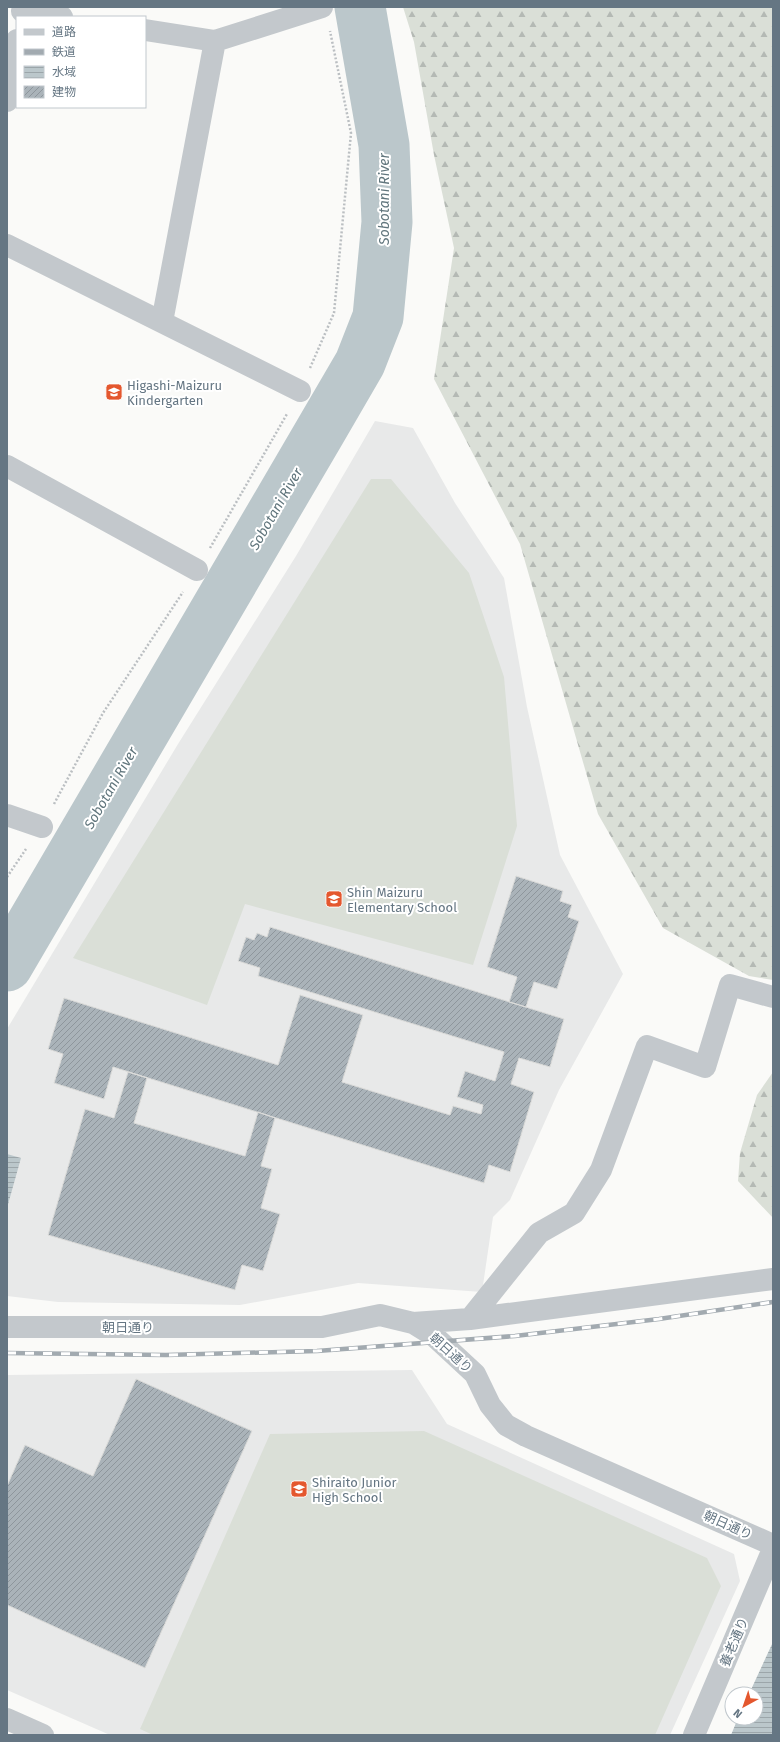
<svg xmlns="http://www.w3.org/2000/svg" width="780" height="1742" viewBox="0 0 780 1742" font-family="'Fira Sans','Noto Sans JP',sans-serif">
  <style>
    .built { fill: #e8e9e9 }
    .forest { fill: url(#forest-firs) }
    .pitch { fill: #dadfd7 }
    .water { fill: url(#water-rules) }
    .lines { fill: none; stroke-linecap: round; stroke-linejoin: round }
    .river { stroke: #bbc7cb; stroke-width: 51 }
    .building { fill: url(#building-hatch); stroke: #dcdcda }
    .path { stroke: #bbbfc2; stroke-width: 2.5; stroke-dasharray: 2 2; stroke-linecap: butt }
    .minor { stroke: #c3c8cc; stroke-width: 22 }
    .rail-casing { stroke: #a2aab0; stroke-width: 4.5 }
    .rail { stroke: #fff; stroke-width: 3; stroke-dasharray: 9; stroke-linecap: butt }
    .labels { text-anchor: middle; dominant-baseline: central; stroke-width: 4; stroke-linejoin: round; paint-order: stroke }
    .poi-label { font-size: 13px; fill: #657683; stroke: #fff; text-anchor: start }
    .street-label { font-size: 13px; fill: #657683; stroke: #fff }
    .water-label { font-size: 14px; font-style: italic; fill: #60757c; stroke: #fff }
  </style>
  <defs>
    <pattern id="forest-firs" width="22" height="20" patternUnits="userSpaceOnUse"><rect width="22" height="20" fill="#dadfd7"/><path d="M5 1l3.5 6h-7zM16 11l3.5 6h-7z" fill="#b4b9b4"/></pattern>
    <pattern id="water-rules" width="6" height="5" patternUnits="userSpaceOnUse"><rect width="6" height="5" fill="#bbc7cb"/><path d="M0 2.5h6" fill="none" stroke="#9ca6aa"/></pattern>
    <pattern id="building-hatch" width="6" height="6" patternUnits="userSpaceOnUse"><rect width="6" height="6" fill="#aab3b9"/><path d="M-1 1l2-2M0 6l6-6M5 7l2-2" fill="none" stroke="#8e969c"/></pattern>
  </defs>
  <rect width="100%" height="100%" fill="#fafaf8"/>
  <!-- built -->
  <path class="built" d="M 375,421 L 413,428 L 455,503 L 504,578 L 527,707 L 560,855 L 623,974 L 559,1090 L 510,1200 L 493,1217 L 482,1292 L 358,1283 L 240,1305 L 58,1302 L 7,1296 L 7,1029 L 178,744 L 296,556 Z
    M 412,1370 L 447,1424 L 734,1554 L 740,1581 L 670,1735 L 110,1735 L 7,1690 L 7,1375 Z"/>
  <!-- forest -->
  <path class="forest" d="M 403,7 L 773,7 L 773,980 L 749,976 L 663,928 L 598,814 L 520,544 L 434,379 L 454,248 L 434,155 L 414,42 Z
    M 773,1072 L 773,1218 L 738,1181 L 740,1153 L 757,1095 Z"/>
  <!-- pitch -->
  <path class="pitch" d="M 371,479 L 391,479 L 469,573 L 504,677 L 517,826 L 473,965 L 245,904 L 207,1005 L 73,958 Z
    M 424,1431 L 707,1558 L 721,1586 L 655,1735 L 153,1735 L 140,1729 L 270,1434 Z"/>
  <!-- water -->
  <path class="water" d="M 7,1154 L 21,1158 L 7,1208 Z
    M 773,1642 L 773,1735 L 731,1735 L 738,1718 L 756,1718 L 756,1694 L 749,1694 Z"/>
  <g class="lines">
    <!-- river -->
    <path class="river" d="M 7,966 L 321,430 L 360,363 L 378,317 L 387,222 L 384,145 L 360,7"/>
  </g>
  <!-- building -->
  <path class="building" d="M 516,876 L 563,891 L 560,901 L 572,905 L 568,917 L 579,921 L 557,989 L 534,982 L 526,1007 L 509,1002 L 517,977 L 487,967 Z
    M 270,927 L 564,1019 L 550,1067 L 519,1058 L 511,1084 L 534,1092 L 510,1172 L 489,1165 L 484,1183 L 113,1067 L 104,1099 L 54,1083 L 63,1054 L 48,1049 L 64,998 L 278,1065 L 300,995 L 363,1015 L 342,1082 L 450,1115 L 453,1106 L 481,1114 L 483,1105 L 457,1097 L 465,1071 L 495,1081 L 504,1052 L 258,976 L 260,968 L 238,961 L 246,937 L 254,940 L 257,933 L 267,937 Z
    M 128,1072 L 147,1078 L 134,1123 L 245,1156 L 258,1112 L 275,1118 L 261,1166 L 272,1169 L 261,1208 L 280,1214 L 263,1271 L 242,1265 L 235,1290 L 48,1235 L 85,1109 L 114,1118 Z
    M 136,1379 L 252,1431 L 145,1668 L 7,1605 L 7,1486 L 25,1445 L 93,1476 Z"/>
  <g class="lines">
    <!-- path -->
    <path class="path" d="M 310,368 L 334,313 L 351,133 L 330,31
      M 210,548 L 287,414
      M 54,804 L 103,713 L 183,592
      M 7,877 L 26,849"/>
    <!-- minor -->
    <path class="minor" d="M 22,11 L 62,17
      M 145,30 L 215,41 L 322,7
      M 7,101 L 17,40
      M 7,245 L 300,391
      M 162,322 L 215,41
      M 7,466 L 197,570
      M 7,815 L 42,827
      M 470,1319 L 539,1233 L 574,1213 L 601,1170 L 647,1046 L 705,1067 L 730,985 L 773,997
      M 413,1323 L 470,1319 L 773,1279
      M 7,1327 L 322,1327 L 380,1315 L 413,1323 L 434,1336 L 475,1374 L 490,1405 L 506,1425 L 526,1436 L 773,1545
      M 7,1719 L 43,1735
      M 694,1735 L 773,1549"/>
    <!-- rail casing -->
    <g class="rail-casing">
      <path id="rail" d="M 7,1353 L 166,1355 L 317,1351 L 515,1336 L 659,1319 L 773,1302"/>
    </g>
    <!-- rail -->
    <use href="#rail" class="rail"/>
  </g>
  <!-- icons -->
  <defs>
    <g id="school-square" transform="scale(0.9)"><rect x="-9" y="-9" width="18" height="18" rx="4" fill="#e4572e" stroke="#fff"/><path d="M0-5L7-2L0 1L-7-2ZM-4 1L0 2.5L4 1V4Q0 6-4 4Z" fill="#fff"/></g>
  </defs>
  <g fill-rule="evenodd">
    <use href="#school-square" x="114" y="392"/>
    <use href="#school-square" x="334" y="899"/>
    <use href="#school-square" x="299" y="1489"/>
  </g>
  <g class="labels">
    <!-- poi labels -->
    <g class="poi-label">
      <text x="127" y="385">Higashi-Maizuru<tspan x="127" dy="15">Kindergarten</tspan></text>
      <text x="347" y="892">Shin Maizuru<tspan x="347" dy="15">Elementary School</tspan></text>
      <text x="312" y="1482">Shiraito Junior<tspan x="312" dy="15">High School</tspan></text>
    </g>
    <!-- street labels -->
    <g class="street-label">
      <text x="128" y="1327">朝日通り</text>
      <text transform="translate(451 1353) rotate(42)">朝日通り</text>
      <text transform="translate(728 1525) rotate(24)">朝日通り</text>
      <text transform="translate(734 1642) rotate(-67)">養老通り</text>
    </g>
    <!-- water labels -->
    <g class="water-label">
      <text transform="translate(384 199) rotate(-90)">Sobotani River</text>
      <text transform="translate(276 509) rotate(-60)">Sobotani River</text>
      <text transform="translate(111 788) rotate(-60)">Sobotani River</text>
    </g>
  </g>
  <!-- border -->
  <rect width="780" height="1742" fill="none" stroke="#657683" stroke-width="16"/>
  <!-- legend -->
  <rect x="16" y="16" width="130" height="92" fill="#ffffff" stroke="#c1c8cd"/>
  <rect x="24" y="29" width="20" height="6" fill="#c3c8cc" stroke="#c1c8cd"/>
  <text x="52" y="36" font-size="12" fill="#657683">道路</text>
  <rect x="24" y="49" width="20" height="6" fill="#a2aab0" stroke="#c1c8cd"/>
  <text x="52" y="56" font-size="12" fill="#657683">鉄道</text>
  <rect x="24" y="66" width="20" height="12" fill="url(#water-rules)" stroke="#c1c8cd"/>
  <text x="52" y="76" font-size="12" fill="#657683">水域</text>
  <rect x="24" y="86" width="20" height="12" fill="url(#building-hatch)" stroke="#c1c8cd"/>
  <text x="52" y="96" font-size="12" fill="#657683">建物</text>
  <!-- north arrow -->
  <g transform="translate(744 1706) rotate(220)"><circle r="19" fill="#ffffff" stroke="#c1c8cd"/>
  <path d="M0-3L7 15L0 10L-7 15Z" fill="#e4572e"/>
  <text y="-6" font-size="11" font-weight="bold" text-anchor="middle" fill="#657683">N</text>
  </g>
</svg>
